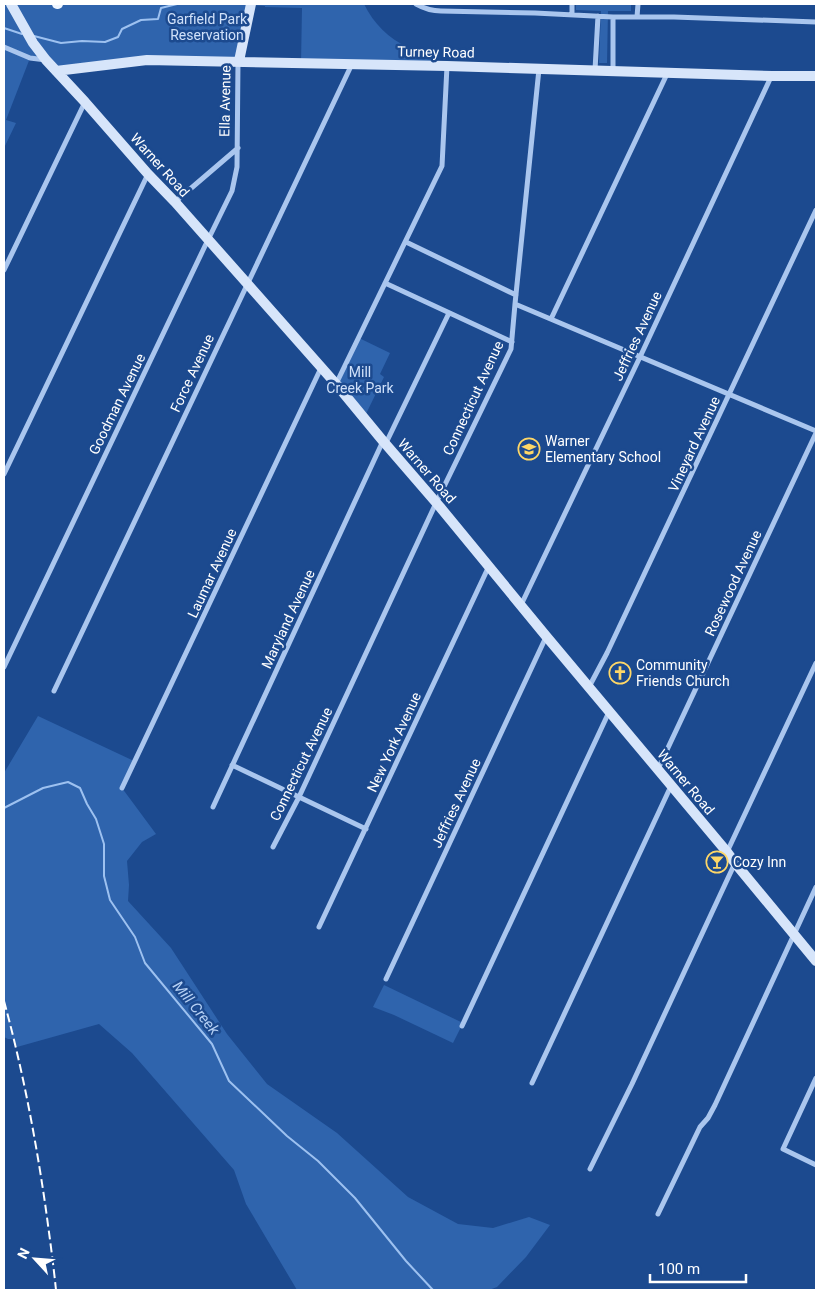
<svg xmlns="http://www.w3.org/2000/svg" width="820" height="1294" viewBox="0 0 820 1294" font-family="Roboto,sans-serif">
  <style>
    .green { fill: #2f64ad }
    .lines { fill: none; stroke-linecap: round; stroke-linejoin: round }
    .stream { stroke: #9dc1f0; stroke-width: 2 }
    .minor { stroke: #aac6ee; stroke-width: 5 }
    .secondary { stroke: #d7e5fa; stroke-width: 10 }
    .primary { stroke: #f0f6ff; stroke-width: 10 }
    .rail { stroke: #fff; stroke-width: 2; stroke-dasharray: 9 4; stroke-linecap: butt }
    .labels { text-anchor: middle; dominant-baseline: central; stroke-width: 5; stroke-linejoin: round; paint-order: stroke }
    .park-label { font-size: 14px; fill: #d0e1fa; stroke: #1c4a8f }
    .street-label { font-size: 14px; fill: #fff; stroke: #1c4a8f }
    .poi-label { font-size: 14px; fill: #fff; stroke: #1c4a8f; text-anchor: start }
    .water-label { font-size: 15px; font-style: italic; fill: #b6d1f5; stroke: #1c4a8f }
  </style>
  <rect width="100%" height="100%" fill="#1c4a8f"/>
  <!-- green -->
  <path class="green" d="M 4,4 L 364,4 C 374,24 388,38 409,48 C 417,52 427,53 436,56 L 435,66 L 301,63 L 302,8 L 265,7 L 265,6 L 251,5 L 239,61 L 147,60 L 56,71 L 46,60 L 30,58 L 6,120 L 16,123 L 4,148 Z
    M 576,4 L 631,4 L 631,11 L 608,11 L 607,63 L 599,63 L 601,11 L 576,10 Z
    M 359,338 L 390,353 L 380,374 L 384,377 L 364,418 L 336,384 Z
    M 38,716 L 134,761 L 122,788 L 156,834 L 142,842 L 127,861 L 129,885 L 128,901 L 171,948 L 227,1034 L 267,1084 L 337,1133 L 408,1197 L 458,1224 L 493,1228 L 529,1217 L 550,1225 L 526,1257 L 497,1287 L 489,1290 L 297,1290 L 246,1204 L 234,1170 L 132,1053 L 99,1024 L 17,1047 L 14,1039 L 8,1039 L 4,1037 L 4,773 Z
    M 384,985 L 463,1023 L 453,1043 L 394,1015 L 373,1007 Z"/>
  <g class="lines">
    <!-- stream -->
    <path class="stream" d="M 4,28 L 22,34
      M 34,36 L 61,43 L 82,41 L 105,42 L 118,37 L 122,29 L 141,20 L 158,19 L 161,8 L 177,4
      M 4,808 L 43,788 L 68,782 L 80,788 L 87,804 L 96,819 L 104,844 L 104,876 L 110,900 L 135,937 L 145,963 L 212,1044 L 229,1081 L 287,1136 L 318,1161 L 355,1198 L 406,1261 L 433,1290"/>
    <!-- minor -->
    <path class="minor" d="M 416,4 C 425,9 431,11 441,11 L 535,13 L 613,17 L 674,17 L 816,22
      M 572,14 L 572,4
      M 637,17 L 638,4
      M 4,47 L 30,58 L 46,60
      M 595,70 L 598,16
      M 613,71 L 613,17
      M 175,202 L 238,148
      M 406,242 L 516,295
      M 4,270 L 85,102
      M 385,283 L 512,342
      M 515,304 L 816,431
      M 551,319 L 667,74
      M 336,384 L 442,166 L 447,66
      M 386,443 L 449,313
      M 4,474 L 148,174
      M 521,605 L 640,357 L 771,77
      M 4,667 L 205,246 L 232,191 L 237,167 L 238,62
      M 589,687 L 607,653 L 816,210
      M 54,691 L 352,64
      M 232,765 L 366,829
      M 658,769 L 816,433
      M 122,788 L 321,368
      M 213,807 L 383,441
      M 273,847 L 299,797 L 436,503 L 511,349 L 515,304 L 539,69
      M 727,852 L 816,663
      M 319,927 L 489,566
      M 386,979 L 546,637
      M 462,1026 L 609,712
      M 816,1078 L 783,1149 L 816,1165
      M 532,1083 L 671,786
      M 590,1169 L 632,1084 L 735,863
      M 658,1214 L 700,1127 L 708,1118 L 715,1105 L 816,887"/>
    <!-- secondary -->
    <path class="secondary" d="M 11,4 L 33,43 L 46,60 L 85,102 L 148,174 L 175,202 L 336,384 L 383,441 L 440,507 L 546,636 L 727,852 L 735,863 L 816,961
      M 239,61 L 251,4
      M 56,71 L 147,60 L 447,66 L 772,76 L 816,76"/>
    <!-- primary -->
    <path class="primary" d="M 57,4 L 58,4"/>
    <!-- rail -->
    <path class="rail" d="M 4,1001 C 22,1067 35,1135 45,1203 C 49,1232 53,1261 56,1290"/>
  </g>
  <!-- icons -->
  <defs>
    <g id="school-ring" transform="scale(1.125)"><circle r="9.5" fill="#1c4a8f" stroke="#fed767" stroke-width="1.5"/><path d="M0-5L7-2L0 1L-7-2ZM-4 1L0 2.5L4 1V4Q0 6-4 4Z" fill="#fed767"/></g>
    <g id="church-ring" transform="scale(1.125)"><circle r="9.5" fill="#1c4a8f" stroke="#fed767" stroke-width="1.5"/><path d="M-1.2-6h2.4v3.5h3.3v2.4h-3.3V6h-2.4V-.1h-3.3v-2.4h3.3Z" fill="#fed767"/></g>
    <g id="bar-ring" transform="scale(1.125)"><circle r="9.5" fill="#1c4a8f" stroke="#fed767" stroke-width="1.5"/><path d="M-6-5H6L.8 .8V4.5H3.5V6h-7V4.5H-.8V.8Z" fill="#fed767"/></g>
  </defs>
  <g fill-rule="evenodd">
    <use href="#school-ring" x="529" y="449"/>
    <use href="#church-ring" x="620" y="673"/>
    <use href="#bar-ring" x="717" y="862"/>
  </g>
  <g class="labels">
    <!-- park labels -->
    <g class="park-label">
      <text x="207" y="19">Garfield Park<tspan x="207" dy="16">Reservation</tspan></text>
      <text x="360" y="372">Mill<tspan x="360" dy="16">Creek Park</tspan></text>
    </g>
    <!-- street labels -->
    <g class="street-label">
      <text transform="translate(436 52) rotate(1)">Turney Road</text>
      <text transform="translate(225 101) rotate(-89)">Ella Avenue</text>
      <text transform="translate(160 165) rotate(48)">Warner Road</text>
      <text transform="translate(637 336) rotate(-65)">Jeffries Avenue</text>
      <text transform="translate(192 373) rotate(-65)">Force Avenue</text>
      <text transform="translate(473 398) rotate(-65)">Connecticut Avenue</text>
      <text transform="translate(117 404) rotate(-64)">Goodman Avenue</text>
      <text transform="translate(694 444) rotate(-65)">Vineyard Avenue</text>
      <text transform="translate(427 471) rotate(49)">Warner Road</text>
      <text transform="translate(212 573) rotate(-65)">Laumar Avenue</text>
      <text transform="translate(733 583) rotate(-65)">Rosewood Avenue</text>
      <text transform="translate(288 619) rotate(-65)">Maryland Avenue</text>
      <text transform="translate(394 742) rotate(-65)">New York Avenue</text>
      <text transform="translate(301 764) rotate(-64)">Connecticut Avenue</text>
      <text transform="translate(686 782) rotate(50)">Warner Road</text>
      <text transform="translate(456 803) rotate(-65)">Jeffries Avenue</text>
    </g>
    <!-- poi labels -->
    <g class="poi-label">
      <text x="545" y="441">Warner<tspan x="545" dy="16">Elementary School</tspan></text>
      <text x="636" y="665">Community<tspan x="636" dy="16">Friends Church</tspan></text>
      <text x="733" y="862">Cozy Inn</text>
    </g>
    <!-- water labels -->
    <g class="water-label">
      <text transform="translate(196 1008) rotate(51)">Mill Creek</text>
    </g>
  </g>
  <!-- border -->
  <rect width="820" height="1294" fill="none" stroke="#ffffff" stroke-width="10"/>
  <!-- north arrow -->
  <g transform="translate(35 1259) rotate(296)" stroke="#1c4a8f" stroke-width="4" paint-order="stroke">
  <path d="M0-4L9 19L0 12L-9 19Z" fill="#ffffff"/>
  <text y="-8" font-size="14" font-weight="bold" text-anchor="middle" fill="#ffffff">N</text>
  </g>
  <!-- scale -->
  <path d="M650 1274v8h96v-8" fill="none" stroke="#ffffff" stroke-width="2.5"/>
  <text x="658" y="1274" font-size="15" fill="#ffffff" stroke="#1c4a8f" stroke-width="4" paint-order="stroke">100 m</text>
</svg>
